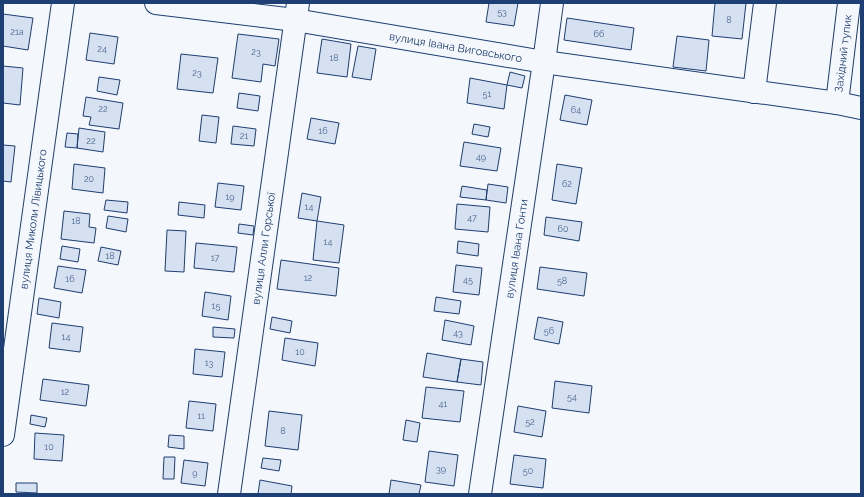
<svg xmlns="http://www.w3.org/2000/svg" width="864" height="497" viewBox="0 0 864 497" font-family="Raleway,sans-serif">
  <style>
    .building { fill: #d5e0f0; stroke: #1d3f73 }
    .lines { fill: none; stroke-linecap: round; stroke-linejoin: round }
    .minor-casing { stroke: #1d3f73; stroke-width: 24 }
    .minor { stroke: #f4f7fb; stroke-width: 22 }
    .labels { text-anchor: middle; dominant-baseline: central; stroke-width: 3; stroke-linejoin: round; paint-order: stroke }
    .number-label { font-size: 9px; fill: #4b6792 }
    .street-label { font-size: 11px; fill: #1d3f73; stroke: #f4f7fb }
  </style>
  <rect width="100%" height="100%" fill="#f4f7fb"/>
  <!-- building -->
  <path class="building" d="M 489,3 L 518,3 L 514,26 L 486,22 Z
    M 715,3 L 746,3 L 742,39 L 712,36 Z
    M 3,14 L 33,18 L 28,50 L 3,46 Z
    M 567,18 L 634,28 L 631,50 L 564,40 Z
    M 90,33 L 118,37 L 114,64 L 86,60 Z
    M 238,34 L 279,39 L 275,66 L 263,64 L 261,82 L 232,78 Z
    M 677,36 L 709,40 L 706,71 L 673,67 Z
    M 322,39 L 351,44 L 347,77 L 317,73 Z
    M 358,46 L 376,49 L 371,80 L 352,77 Z
    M 181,54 L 218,58 L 213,93 L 177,89 Z
    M 3,66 L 23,68 L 20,105 L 3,103 Z
    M 510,72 L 525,76 L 522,88 L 507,85 Z
    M 99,77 L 120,80 L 117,95 L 97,91 Z
    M 470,78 L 507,85 L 504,109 L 467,103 Z
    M 239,93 L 260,96 L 258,111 L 237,108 Z
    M 565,95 L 592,100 L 587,125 L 560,120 Z
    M 86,97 L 123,103 L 119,129 L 89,125 L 91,117 L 83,116 Z
    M 202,115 L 219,117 L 216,143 L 199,141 Z
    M 311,118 L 339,123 L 335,144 L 307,139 Z
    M 474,124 L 490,127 L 488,137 L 472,134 Z
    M 233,126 L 256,129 L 254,146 L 231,144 Z
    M 79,128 L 105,132 L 103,152 L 77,148 Z
    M 67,133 L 78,134 L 77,148 L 65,147 Z
    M 464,142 L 501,148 L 497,171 L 460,166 Z
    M 3,145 L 15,146 L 11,182 L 3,181 Z
    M 74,164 L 105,168 L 103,193 L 72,189 Z
    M 557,164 L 582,168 L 576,204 L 552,200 Z
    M 218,183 L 244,186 L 241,210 L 215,207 Z
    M 488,184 L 508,187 L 506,203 L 486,200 Z
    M 462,186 L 487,190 L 486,200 L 460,197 Z
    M 302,193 L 321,197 L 317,221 L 298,218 Z
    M 106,200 L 128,202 L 127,213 L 104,210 Z
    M 179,202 L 205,205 L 204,218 L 178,215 Z
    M 457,204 L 490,207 L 488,232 L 455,229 Z
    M 64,211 L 90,214 L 89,227 L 96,228 L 94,243 L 61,239 Z
    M 108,216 L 128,219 L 126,232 L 106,228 Z
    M 546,217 L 582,222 L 579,241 L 544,235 Z
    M 317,221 L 344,225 L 339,263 L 313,260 Z
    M 239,224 L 254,226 L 253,235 L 238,233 Z
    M 167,230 L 186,231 L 184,272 L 165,271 Z
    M 458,241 L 479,244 L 478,256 L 457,253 Z
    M 196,243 L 237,247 L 234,272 L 194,268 Z
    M 62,246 L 80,249 L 78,262 L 60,259 Z
    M 101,247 L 121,251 L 118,265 L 98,261 Z
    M 281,260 L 339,268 L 336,296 L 277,289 Z
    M 456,265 L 482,268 L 479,295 L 453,292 Z
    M 58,266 L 86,270 L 82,293 L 54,288 Z
    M 540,267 L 587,273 L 584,296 L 537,289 Z
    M 205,292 L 231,296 L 228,320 L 202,316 Z
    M 436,297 L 461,301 L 459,314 L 434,311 Z
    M 39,298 L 61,302 L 59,318 L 37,314 Z
    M 272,317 L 292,321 L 290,333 L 270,329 Z
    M 538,317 L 563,322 L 559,344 L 534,339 Z
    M 445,320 L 474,326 L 471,345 L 442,340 Z
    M 52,323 L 83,327 L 80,352 L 49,348 Z
    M 213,327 L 235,329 L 234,338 L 213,337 Z
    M 285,338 L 318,343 L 315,366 L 282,360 Z
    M 195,349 L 225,352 L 222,377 L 193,374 Z
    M 427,353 L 461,359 L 457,382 L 423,377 Z
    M 461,359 L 483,362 L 481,385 L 457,382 Z
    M 43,379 L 89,385 L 86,406 L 40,400 Z
    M 555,381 L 592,386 L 589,413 L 552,408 Z
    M 426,387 L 464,391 L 460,422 L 422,418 Z
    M 189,401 L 216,404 L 213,431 L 186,428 Z
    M 518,406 L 546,411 L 542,437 L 514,432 Z
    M 269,411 L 302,415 L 298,450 L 265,446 Z
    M 31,415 L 47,418 L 45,427 L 30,424 Z
    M 406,420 L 420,423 L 417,442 L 403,440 Z
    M 35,433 L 64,435 L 62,461 L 34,459 Z
    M 169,435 L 184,436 L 184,449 L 168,447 Z
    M 429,451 L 458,455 L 454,486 L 425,482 Z
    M 514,455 L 546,459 L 543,488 L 510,484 Z
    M 164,457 L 175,457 L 174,479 L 163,479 Z
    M 263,458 L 281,460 L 279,471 L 261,468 Z
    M 184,460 L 208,463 L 205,486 L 181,483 Z
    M 260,480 L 292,486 L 291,494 L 258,494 Z
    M 391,480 L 421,485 L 419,494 L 389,494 Z
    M 16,483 L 37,483 L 37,493 L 16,492 Z"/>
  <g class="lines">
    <!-- minor casing -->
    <g class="minor-casing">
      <g id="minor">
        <path id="s1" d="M 156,3 L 295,20 L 544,62 L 837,103 L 861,108"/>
        <path d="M 754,92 L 765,3"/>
        <path id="s2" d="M 837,103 L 849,3"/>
        <path id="s3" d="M 3,435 L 63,3"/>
        <path id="s4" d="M 229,494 L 298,3"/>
        <path id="s5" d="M 480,494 L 544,62 L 552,3"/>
      </g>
    </g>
    <!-- minor -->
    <use href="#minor" class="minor"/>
  </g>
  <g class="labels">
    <!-- number labels -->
    <g class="number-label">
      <text x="502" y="12">53</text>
      <text x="729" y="20">8</text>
      <text x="17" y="32">21а</text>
      <text x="599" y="34">66</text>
      <text x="102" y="49">24</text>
      <text x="256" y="52">23</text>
      <text x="334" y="58">18</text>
      <text x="197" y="73">23</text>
      <text x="487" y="94">51</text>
      <text x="103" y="109">22</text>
      <text x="576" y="110">64</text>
      <text x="323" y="131">16</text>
      <text x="244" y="136">21</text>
      <text x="91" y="141">22</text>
      <text x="481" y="157">49</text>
      <text x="89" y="179">20</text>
      <text x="567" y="184">62</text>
      <text x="230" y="197">19</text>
      <text x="309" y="207">14</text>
      <text x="472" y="218">47</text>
      <text x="76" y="221">18</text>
      <text x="563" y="229">60</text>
      <text x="328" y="242">14</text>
      <text x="110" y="256">18</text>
      <text x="215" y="258">17</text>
      <text x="308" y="278">12</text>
      <text x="70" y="279">16</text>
      <text x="468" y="280">45</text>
      <text x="562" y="281">58</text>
      <text x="216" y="306">15</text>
      <text x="549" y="331">56</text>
      <text x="458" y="333">43</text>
      <text x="66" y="337">14</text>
      <text x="300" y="352">10</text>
      <text x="209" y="363">13</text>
      <text x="65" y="392">12</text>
      <text x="572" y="397">54</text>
      <text x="443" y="404">41</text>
      <text x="201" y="416">11</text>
      <text x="530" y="422">52</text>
      <text x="283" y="431">8</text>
      <text x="49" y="447">10</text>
      <text x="441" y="469">39</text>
      <text x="528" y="471">50</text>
      <text x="195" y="473">9</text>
    </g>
    <!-- street labels -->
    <g class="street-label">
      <text stroke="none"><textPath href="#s1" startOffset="303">вулиця Івана Виговського</textPath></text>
      <text stroke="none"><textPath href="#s2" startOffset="50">Західний тупик</textPath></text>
      <text stroke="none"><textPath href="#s3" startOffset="218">вулиця Миколи Лівицького</textPath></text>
      <text stroke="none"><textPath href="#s4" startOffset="248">вулиця Алли Горської</textPath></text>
      <text stroke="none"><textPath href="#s5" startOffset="248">вулиця Івана Гонти</textPath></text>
    </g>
  </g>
  <!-- border -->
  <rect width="864" height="497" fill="none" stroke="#1d3f73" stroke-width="8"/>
</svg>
